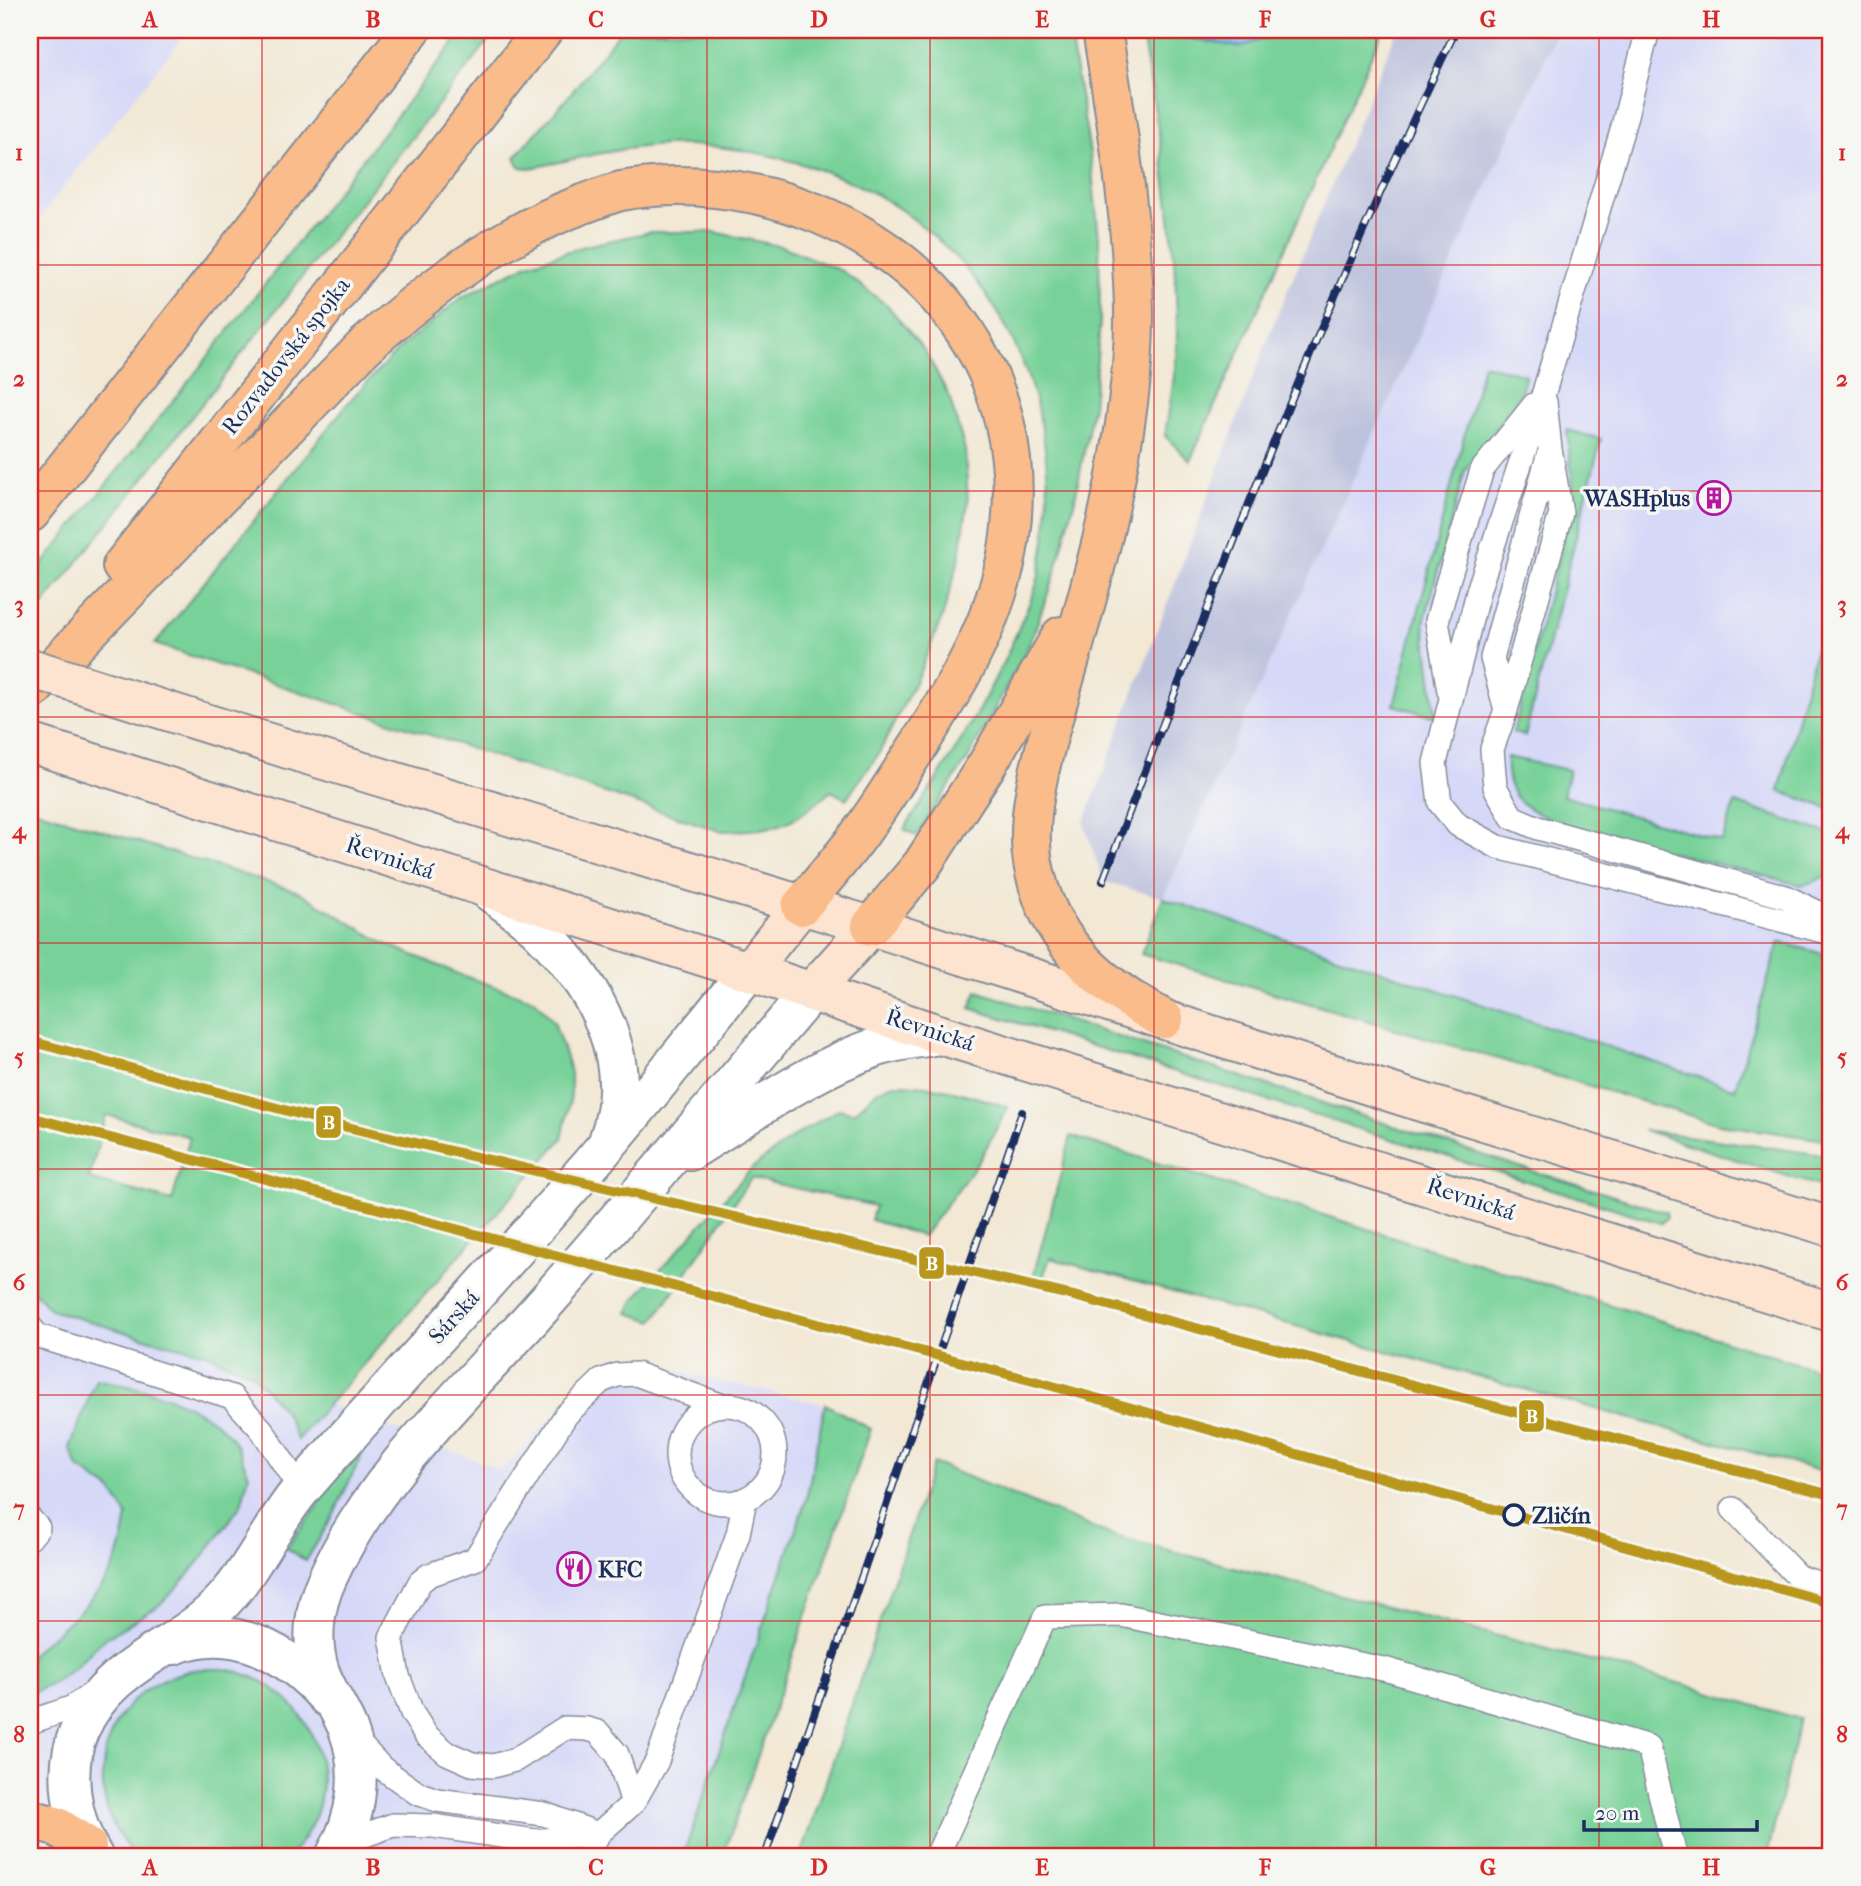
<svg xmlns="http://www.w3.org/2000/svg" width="1861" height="1886" viewBox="0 0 1861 1886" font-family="'IM FELL French Canon',serif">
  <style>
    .built { fill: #d6d8f8 }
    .industrial { fill: #bec3dd }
    .green { fill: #77d198; stroke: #49807b; stroke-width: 2; fill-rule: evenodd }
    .water { fill: #80b8f0; stroke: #4e74a7; stroke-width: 2 }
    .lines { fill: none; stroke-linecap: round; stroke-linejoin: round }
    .service-casing { stroke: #868c99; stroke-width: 26 }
    .tertiary-casing { stroke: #868c99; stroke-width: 42 }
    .secondary-casing { stroke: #868c99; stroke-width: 42 }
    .trunk-casing { stroke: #868c99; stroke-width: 42 }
    .service { stroke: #fff; stroke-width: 23 }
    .tertiary { stroke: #fff; stroke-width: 38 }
    .secondary { stroke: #fde4d0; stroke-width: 38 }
    .trunk { stroke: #f9bc8a; stroke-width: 38 }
    .rail-casing { stroke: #1b2f5e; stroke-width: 8 }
    .rail { stroke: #f6f6f2; stroke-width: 5; stroke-dasharray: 16; stroke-linecap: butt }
    .secondary-bridge-casing { stroke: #868c99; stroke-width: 42; stroke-linecap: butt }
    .secondary-bridge { stroke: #fde4d0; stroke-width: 38 }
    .metro-1-casing { stroke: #f6f6f2; stroke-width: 16 }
    .metro-1 { stroke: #b8971c; stroke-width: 10 }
    .grid { fill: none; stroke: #d62828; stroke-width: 2; stroke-opacity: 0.55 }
    .stop-dot { fill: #f6f6f2; stroke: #1b2f5e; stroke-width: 3.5 }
    .labels { text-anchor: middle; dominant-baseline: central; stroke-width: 7; stroke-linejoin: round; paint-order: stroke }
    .street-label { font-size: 23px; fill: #1b2f5e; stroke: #f6f6f2 }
    .poi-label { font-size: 23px; font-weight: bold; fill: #1b2f5e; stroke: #f6f6f2; text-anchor: end }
    .stop-label { font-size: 23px; font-weight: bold; fill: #1b2f5e; stroke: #f6f6f2; text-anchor: start }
    .line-badge { stroke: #f6f6f2; stroke-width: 2.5 }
    .badge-label { font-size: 19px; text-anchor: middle; font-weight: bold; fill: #fff }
    .neatline { fill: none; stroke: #d62828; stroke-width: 2.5 }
    .grid-label { font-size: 23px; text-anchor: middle; font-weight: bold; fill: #d62828 }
  </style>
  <rect width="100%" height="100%" fill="#f6f6f2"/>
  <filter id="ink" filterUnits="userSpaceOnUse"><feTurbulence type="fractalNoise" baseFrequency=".0143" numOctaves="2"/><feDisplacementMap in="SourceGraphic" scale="14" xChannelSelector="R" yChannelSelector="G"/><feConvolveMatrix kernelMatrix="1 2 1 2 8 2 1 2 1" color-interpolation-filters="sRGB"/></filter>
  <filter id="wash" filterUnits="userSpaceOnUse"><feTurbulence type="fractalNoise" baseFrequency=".00686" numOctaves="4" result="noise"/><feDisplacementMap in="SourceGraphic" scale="28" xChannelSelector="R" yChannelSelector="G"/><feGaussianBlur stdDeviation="1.57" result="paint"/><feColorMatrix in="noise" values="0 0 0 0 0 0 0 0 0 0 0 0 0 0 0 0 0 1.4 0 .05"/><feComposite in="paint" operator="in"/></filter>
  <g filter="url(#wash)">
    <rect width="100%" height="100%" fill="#f2e8d4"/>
    <!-- built -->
    <path class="built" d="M 30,30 L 188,30 L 30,230 Z
      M 1558,30 L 1831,30 L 1831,956 L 1779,942 L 1735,1089 L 1163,898 Z
      M 30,1287 L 51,1310 L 152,1340 L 206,1353 L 254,1375 L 501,1470 L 612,1357 L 825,1404 L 806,1500 L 683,1856 L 30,1856 Z"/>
    <!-- industrial -->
    <path class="industrial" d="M 1397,30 L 1558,30 L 1163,898 L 1103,881 L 1084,823 L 1273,325 Z"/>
    <!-- green -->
    <path class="green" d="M 464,30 L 497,30 L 30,622 L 30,580 L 192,377 Z
      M 621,30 L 1069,30 L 1090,153 L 1099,238 L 1100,322 L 1093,405 L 1075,499 L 1054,577 L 1030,643 L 969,757 L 916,836 L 904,829 C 947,765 988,701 1018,630 C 1024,614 1034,596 1038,579 C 1069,443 1025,304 912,218 C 853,172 766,149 692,145 C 637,142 583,158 530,168 L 520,167 L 515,157 L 568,97 Z
      M 1141,30 L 1177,30 L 1178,36 L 1239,47 L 1290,30 L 1383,30 L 1190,461 L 1165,436 C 1170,402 1177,368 1177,334 C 1177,233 1159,130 1141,30 Z
      M 650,232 L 714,232 L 784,247 L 842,271 L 888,306 L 925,351 L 949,396 L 965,450 L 968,502 L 959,560 L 943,615 L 920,672 L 878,755 L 846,799 L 831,791 C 788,828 777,830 720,831 L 155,644 L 352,398 L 400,348 L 462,297 L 528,264 L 585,246 Z
      M 1483,364 L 1526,375 L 1519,397 L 1465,470 L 1424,623 L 1436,717 L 1394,705 Z
      M 1567,430 L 1601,439 L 1525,736 L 1513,733 L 1574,497 Z
      M 1831,589 L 1831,809 L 1779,791 Z
      M 1507,757 L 1569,770 L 1563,796 L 1722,841 L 1735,803 L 1831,834 L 1831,871 C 1821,880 1813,883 1800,885 L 1571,827 C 1533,812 1503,804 1507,757 Z
      M 30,808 L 299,892 L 384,943 L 461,975 L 535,1000 L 554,1022 L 571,1073 L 571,1096 L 562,1139 L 297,1440 L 286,1414 L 254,1375 L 206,1353 L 152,1340 L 51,1310 L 30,1287 ZM 106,1115 L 190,1137 L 172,1201 L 89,1179 Z
      M 1163,898 L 1735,1089 L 1779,942 L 1831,956 L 1831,1141 L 1719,1124 L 1141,954 Z
      M 977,991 L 1532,1171 L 1666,1212 L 1667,1217 L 1661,1223 L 970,1008 Z
      M 893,1084 C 937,1084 966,1094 1008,1107 L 979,1161 L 923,1236 L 871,1220 L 875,1206 L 751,1178 L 653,1321 L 628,1313 L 635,1298 L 751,1169 L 793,1137 L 839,1109 L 854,1113 L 877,1091 Z
      M 1643,1130 L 1831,1156 L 1831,1190 Z
      M 1071,1136 L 1831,1374 L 1831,1474 L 1050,1258 L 1042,1280 L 1033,1277 Z
      M 96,1379 C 142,1388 197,1400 230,1436 C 239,1446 243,1463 249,1475 L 241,1505 L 199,1562 L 179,1585 L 157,1607 L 104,1639 L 72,1670 L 48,1686 L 30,1693 L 30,1655 C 55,1633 85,1610 105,1582 C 118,1563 124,1538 127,1515 L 112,1491 L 78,1467 L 70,1448 Z
      M 825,1404 L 871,1429 L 723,1856 L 683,1856 L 806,1500 Z
      M 365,1445 L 364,1450 L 333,1516 L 306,1561 L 286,1548 L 318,1506 L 319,1497 Z
      M 933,1463 L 1114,1536 L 1686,1685 L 1800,1719 L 1767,1856 L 801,1856 Z
      M 224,1669 C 313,1682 357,1792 288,1856 L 135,1856 C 78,1796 98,1697 181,1673 C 195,1668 209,1669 224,1669 Z"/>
    <!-- water -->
    <path class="water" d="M 1177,30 L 1290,30 L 1240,47 L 1178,36 Z"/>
  </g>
  <g filter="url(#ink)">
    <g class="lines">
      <!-- service casing -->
      <g class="service-casing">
        <path id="service" d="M 1648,30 L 1621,134 L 1544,392 L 1479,588 L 1435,763 L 1440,803 L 1458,825 L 1498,847 L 1831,933
          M 1545,402 L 1550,449 L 1561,513 L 1506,710 L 1492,749 L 1495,787 L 1512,817 L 1538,828 L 1786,897 L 1831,919
          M 1449,691 L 1437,621 L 1448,581 L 1482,470 L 1534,405
          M 1506,710 L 1492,658 L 1548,456
          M 30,1327 L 38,1336 L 232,1397 L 262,1430 L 301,1490
          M677 1454a49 49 0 1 1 98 0a49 49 0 1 1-98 0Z
          M 1733,1509 L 1798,1577 L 1831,1587
          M 30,1519 L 38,1528 L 30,1538
          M 30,1722 L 71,1708 L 95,1692
          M 355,1739 L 382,1768 L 417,1793 L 437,1800 L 544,1814 L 598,1834
          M 633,1803 L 617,1754 L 598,1732 L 587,1729 L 565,1728 L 515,1760 L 493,1766 L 472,1764 L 447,1753 L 426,1735 L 412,1713 L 398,1676 L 391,1637 L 420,1582 L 429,1575 L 475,1559 L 566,1415 L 601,1381 L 617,1375 L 636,1374 L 720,1405
          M 343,1843 L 393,1825 L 433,1826 L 535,1841 L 591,1835
          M 589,1856 L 598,1834 L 633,1803 L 657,1761 L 738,1534 L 745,1499
          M 937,1856 L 1045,1617 L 1121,1615 L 1388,1670 L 1649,1747 L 1675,1856"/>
      </g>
      <!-- tertiary casing -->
      <g class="tertiary-casing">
        <path id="tertiary" d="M 488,890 C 506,904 527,917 543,934 C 597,989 637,1061 609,1138
          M 690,1151 C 750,1114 811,1069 877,1047 C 898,1040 920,1038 941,1035
          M 174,1645 C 234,1621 288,1653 327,1697
          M 93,1856 C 71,1821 62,1768 80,1729 C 111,1660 178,1651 224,1600 C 255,1566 273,1522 303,1487 C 403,1371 508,1262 606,1146 C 655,1088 701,1029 749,971
          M 335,1856 C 357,1818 364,1772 348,1729 C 340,1709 327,1692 320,1672 C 310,1642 314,1607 327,1579 C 373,1475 472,1386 546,1302 C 636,1200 723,1095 811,992"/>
      </g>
      <!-- secondary casing -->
      <g class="secondary-casing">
        <path id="secondary" d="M 30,743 L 749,971 L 941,1035 L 1831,1312
          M 301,753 L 871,926 L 1418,1101 L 1831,1227
          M 749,971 L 801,906
          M 811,992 L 871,926"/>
      </g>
      <!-- trunk casing -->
      <g class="trunk-casing">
        <path id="trunk" d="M 1102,30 C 1117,122 1132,216 1134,310 C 1135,376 1123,446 1109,510 C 1095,574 1076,638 1058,701 C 1045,748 1024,813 1033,863 C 1047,940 1098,984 1164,1019
          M 30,513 L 411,30
          M 122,566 L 543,30
          M 30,692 L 364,347 C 429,289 501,234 583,204 C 595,200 608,194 621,191 C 666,183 710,185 754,194 C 924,231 1038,372 1008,549 C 996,619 958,684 920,743 C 901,772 884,800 864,828 C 845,855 822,881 801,906
          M 871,926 L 922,865 L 988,763 L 1061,636
          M 30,1819 L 56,1826 L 87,1846"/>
      </g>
      <!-- service -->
      <use href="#service" class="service"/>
      <!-- tertiary -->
      <use href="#tertiary" class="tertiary"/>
      <!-- secondary -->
      <use href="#secondary" class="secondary"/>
      <!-- trunk -->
      <use href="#trunk" class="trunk"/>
      <!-- rail casing -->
      <g class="rail-casing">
        <path id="rail" d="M 1103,881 C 1212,594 1322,306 1456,30
          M 765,1856 L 1022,1112"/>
      </g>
      <!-- rail -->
      <use href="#rail" class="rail"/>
      <!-- secondary-bridge casing -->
      <g class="secondary-bridge-casing">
        <path id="secondary-bridge" d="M 30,668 L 301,753"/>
      </g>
      <!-- secondary-bridge -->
      <use href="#secondary-bridge" class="secondary-bridge"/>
      <!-- metro-1 casing -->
      <g class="metro-1-casing">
        <path id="metro-1" d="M 30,1041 L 347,1127 L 1074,1296 L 1831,1495
          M 30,1117 L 1049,1385 L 1831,1603"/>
      </g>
      <!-- metro-1 -->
      <use href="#metro-1" class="metro-1"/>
    </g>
  </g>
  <!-- grid -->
  <path class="grid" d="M 262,30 L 262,1856M 484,30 L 484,1856M 707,30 L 707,1856M 930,30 L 930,1856M 1154,30 L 1154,1856M 1376,30 L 1376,1856M 1599,30 L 1599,1856M 30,265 L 1831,265M 30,491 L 1831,491M 30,717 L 1831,717M 30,943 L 1831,943M 30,1169 L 1831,1169M 30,1395 L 1831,1395M 30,1621 L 1831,1621"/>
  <!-- icons -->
  <defs>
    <g id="building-ring" transform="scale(1.75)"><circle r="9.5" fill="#f6f6f2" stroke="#b5179e" stroke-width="1.5"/><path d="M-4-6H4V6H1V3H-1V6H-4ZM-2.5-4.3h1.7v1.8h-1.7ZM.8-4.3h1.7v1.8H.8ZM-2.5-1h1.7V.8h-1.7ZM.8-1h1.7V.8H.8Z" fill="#b5179e"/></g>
    <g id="restaurant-ring" transform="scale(1.75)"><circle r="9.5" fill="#f6f6f2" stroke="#b5179e" stroke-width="1.5"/><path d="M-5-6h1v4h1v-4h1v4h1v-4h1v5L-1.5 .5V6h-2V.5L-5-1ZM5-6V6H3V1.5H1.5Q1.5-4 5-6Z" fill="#b5179e"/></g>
  </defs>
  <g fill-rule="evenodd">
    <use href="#building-ring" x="1714" y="498"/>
    <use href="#restaurant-ring" x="574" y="1569"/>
  </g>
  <!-- markers -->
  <circle class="stop-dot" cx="1514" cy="1515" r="10"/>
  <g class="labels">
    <!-- street labels -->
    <g class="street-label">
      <text transform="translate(286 356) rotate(-52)">Rozvadovská spojka</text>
      <text transform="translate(390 858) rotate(18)">Řevnická</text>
      <text transform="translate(930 1030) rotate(18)">Řevnická</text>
      <text transform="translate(1471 1199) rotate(18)">Řevnická</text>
      <text transform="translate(454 1317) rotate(-48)">Sárská</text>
    </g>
    <!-- poi labels -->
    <g class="poi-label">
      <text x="1690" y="498">WASHplus</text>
      <text x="598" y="1569" text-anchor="start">KFC</text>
    </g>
    <!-- stop labels -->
    <g class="stop-label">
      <text x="1532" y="1515">Zličín</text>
    </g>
  </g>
  <g class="line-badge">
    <rect x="315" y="1105" width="27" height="34" rx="7" fill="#b8971c"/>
    <rect x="918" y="1246" width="27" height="34" rx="7" fill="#b8971c"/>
    <rect x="1518" y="1399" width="27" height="34" rx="7" fill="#b8971c"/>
  </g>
  <g class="badge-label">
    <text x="329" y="1129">B</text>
    <text x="932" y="1270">B</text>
    <text x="1532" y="1423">B</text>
  </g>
  <!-- margin -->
  <rect width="1861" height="1886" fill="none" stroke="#f6f6f2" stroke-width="77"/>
  <!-- scale -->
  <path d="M1584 1820v10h173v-10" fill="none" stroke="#1b2f5e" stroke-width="3.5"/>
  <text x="1595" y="1820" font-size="21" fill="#1b2f5e" stroke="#f6f6f2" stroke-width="5" paint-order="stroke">20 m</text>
  <rect x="38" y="38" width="1784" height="1810" class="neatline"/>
  <g class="grid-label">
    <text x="150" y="27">A</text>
    <text x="373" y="27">B</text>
    <text x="596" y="27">C</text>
    <text x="819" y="27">D</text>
    <text x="1042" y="27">E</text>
    <text x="1265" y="27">F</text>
    <text x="1488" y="27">G</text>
    <text x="1711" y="27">H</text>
    <text x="19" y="160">1</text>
    <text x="1842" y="160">1</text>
    <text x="19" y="386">2</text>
    <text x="1842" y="386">2</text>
    <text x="19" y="612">3</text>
    <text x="1842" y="612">3</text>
    <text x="19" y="838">4</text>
    <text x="1842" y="838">4</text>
    <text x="19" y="1064">5</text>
    <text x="1842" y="1064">5</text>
    <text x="19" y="1290">6</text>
    <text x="1842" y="1290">6</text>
    <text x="19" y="1516">7</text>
    <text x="1842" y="1516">7</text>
    <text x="19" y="1742">8</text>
    <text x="1842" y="1742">8</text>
    <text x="150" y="1875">A</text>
    <text x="373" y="1875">B</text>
    <text x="596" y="1875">C</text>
    <text x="819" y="1875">D</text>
    <text x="1042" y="1875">E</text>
    <text x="1265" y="1875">F</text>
    <text x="1488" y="1875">G</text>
    <text x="1711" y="1875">H</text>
  </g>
</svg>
